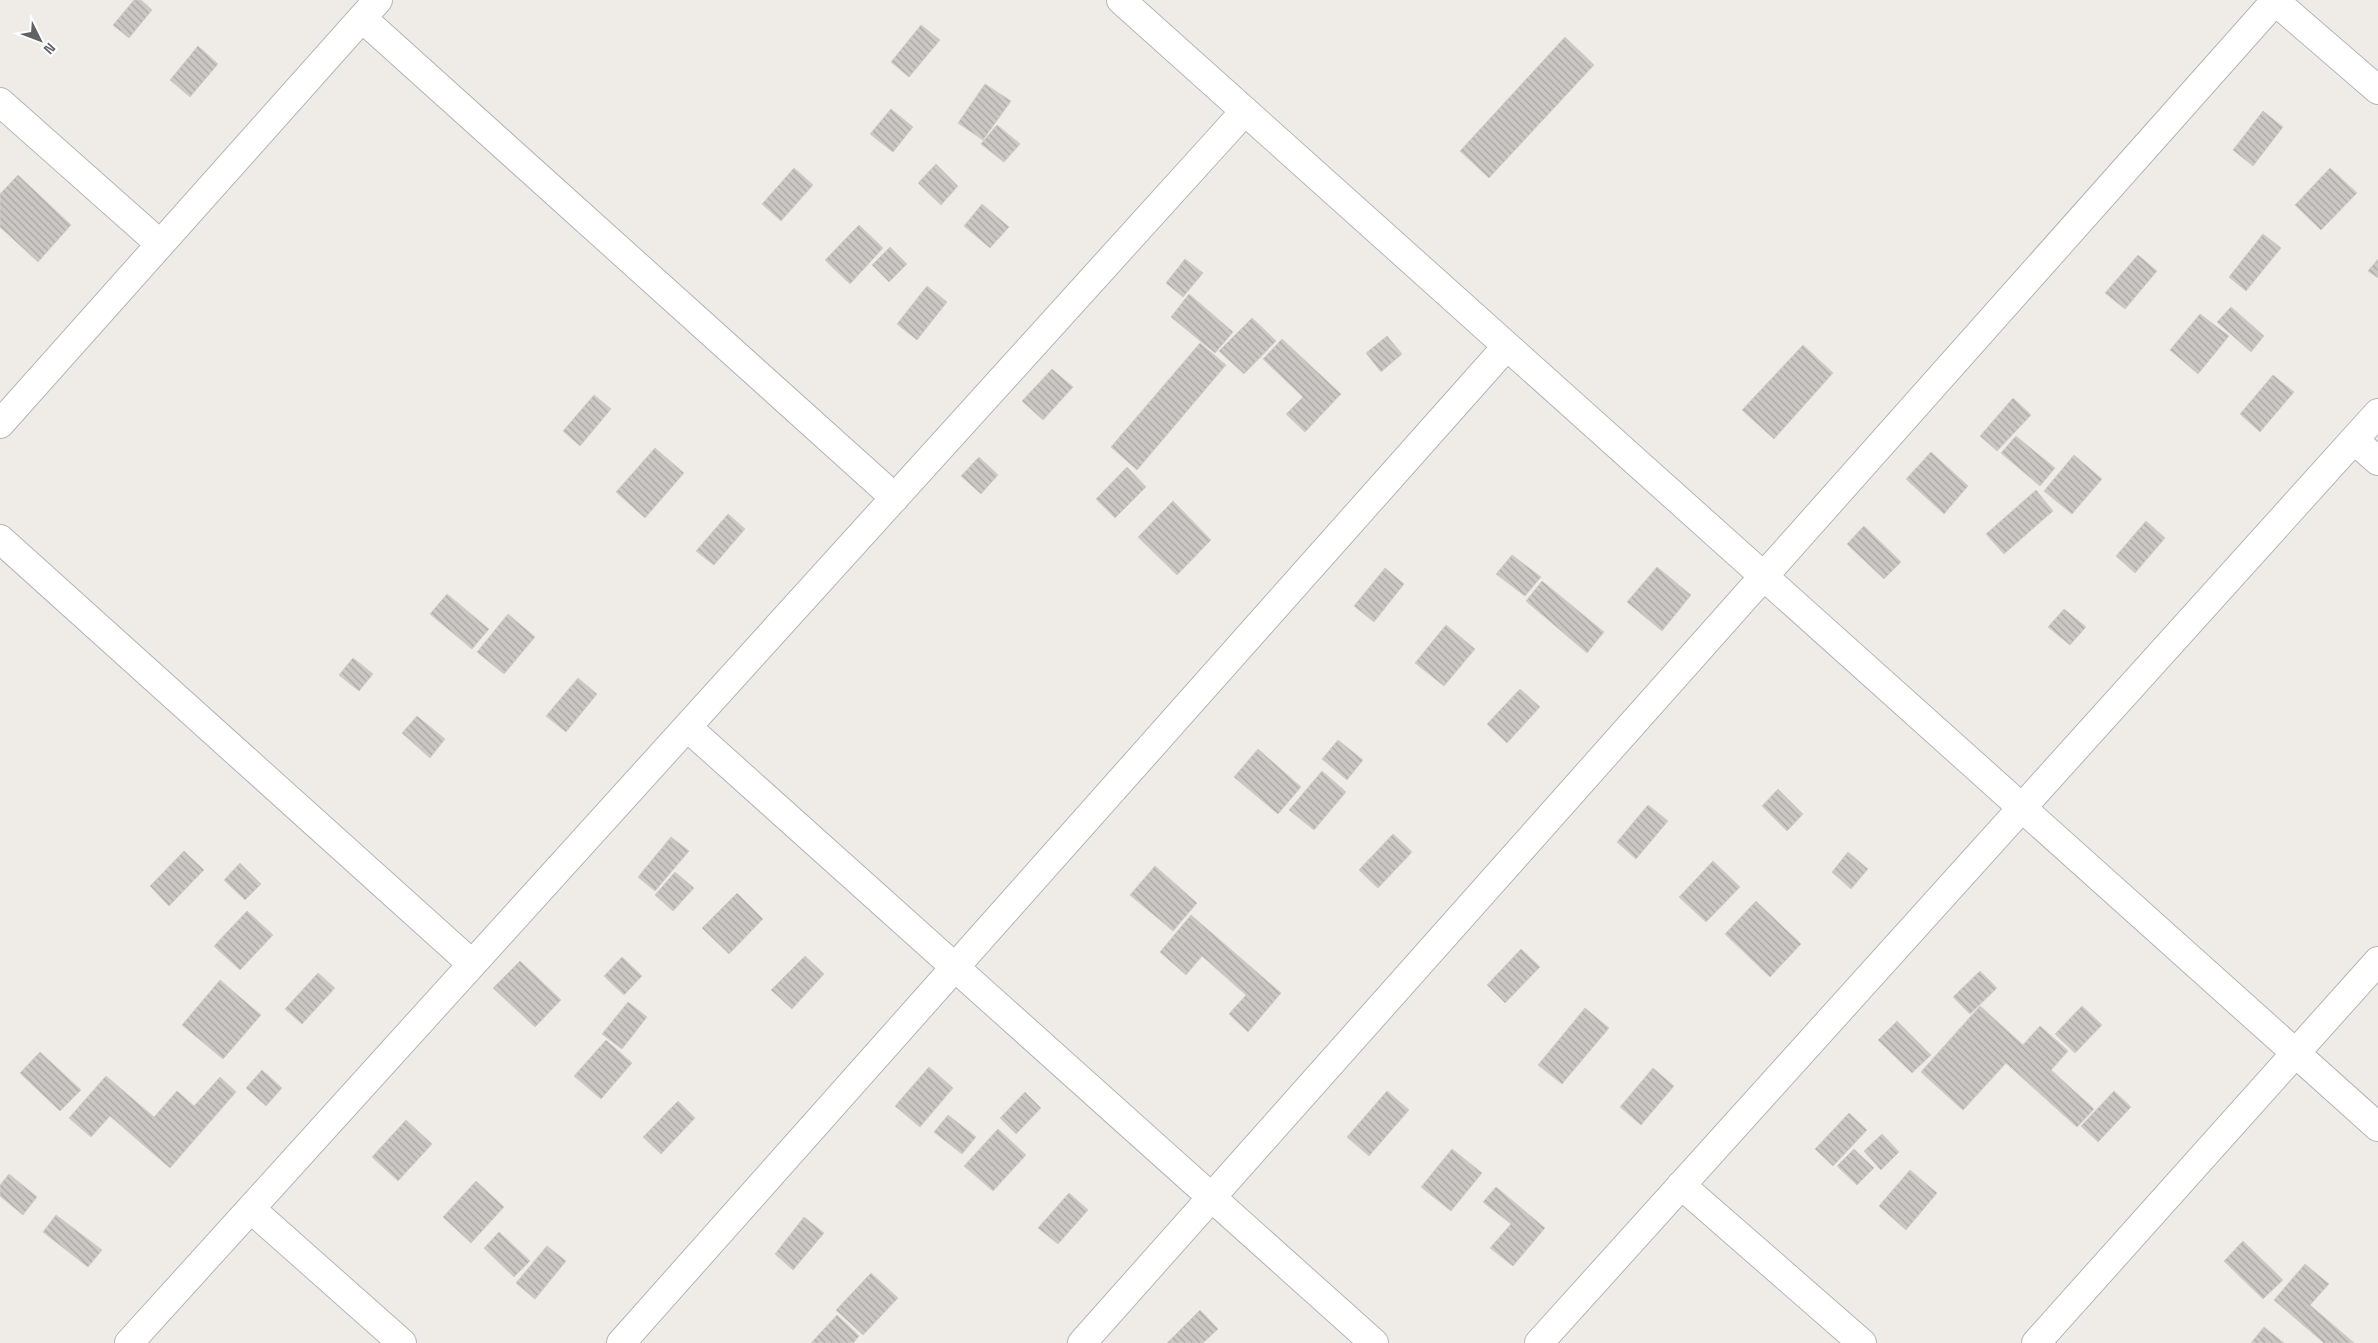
<svg xmlns="http://www.w3.org/2000/svg" width="2378" height="1343" viewBox="0 0 2378 1343" font-family="'Space Grotesk',sans-serif">
  <style>
    .building { fill: url(#building-back-hatch); stroke: #d3cdc7 }
    .lines { fill: none; stroke-linecap: round; stroke-linejoin: round }
    .minor-casing { stroke: #b3b5b8; stroke-width: 30 }
    .minor { stroke: #fff; stroke-width: 28 }
  </style>
  <defs>
    <pattern id="building-back-hatch" width="6" height="6" patternUnits="userSpaceOnUse" patternTransform="scale(1.25)"><rect width="6" height="6" fill="#cbc7c4"/><path d="M-1 5l2 2M0 0l6 6M5-1l2 2" fill="none" stroke="#a8a5a3"/></pattern>
  </defs>
  <rect width="100%" height="100%" fill="#efece8"/>
  <!-- building -->
  <path class="building" d="M 134,0 L 141,0 L 152,10 L 129,38 L 113,25 Z
    M 921,25 L 940,40 L 909,77 L 891,62 Z
    M 1565,37 L 1594,65 L 1489,178 L 1460,151 Z
    M 198,46 L 218,64 L 190,97 L 170,80 Z
    M 985,84 L 1011,101 L 983,140 L 958,123 Z
    M 891,109 L 913,127 L 893,152 L 870,134 Z
    M 2263,111 L 2283,127 L 2253,166 L 2233,150 Z
    M 997,125 L 1020,144 L 1004,162 L 981,144 Z
    M 997,125 L 1020,144 L 1004,162 L 981,144 Z
    M 936,164 L 958,186 L 941,205 L 918,183 Z
    M 794,168 L 813,185 L 781,221 L 762,204 Z
    M 2330,168 L 2357,193 L 2321,230 L 2295,205 Z
    M 18,175 L 71,225 L 38,262 L 0,227 L 0,194 Z
    M 982,204 L 1009,227 L 990,248 L 964,226 Z
    M 859,225 L 883,248 L 850,284 L 825,260 Z
    M 2263,234 L 2281,248 L 2246,291 L 2229,277 Z
    M 890,247 L 907,264 L 889,282 L 872,265 Z
    M 2138,255 L 2157,271 L 2125,309 L 2105,293 Z
    M 1185,259 L 1203,273 L 1183,297 L 1166,283 Z
    M 2378,259 L 2378,278 L 2368,271 Z
    M 927,286 L 947,302 L 917,340 L 897,324 Z
    M 1189,294 L 1233,332 L 1215,353 L 1171,317 Z
    M 2231,307 L 2264,336 L 2251,352 L 2217,322 Z
    M 2200,314 L 2229,336 L 2198,374 L 2170,350 Z
    M 1252,318 L 1276,341 L 1244,374 L 1219,351 Z
    M 1252,318 L 1276,341 L 1244,374 L 1219,351 Z
    M 1387,336 L 1402,354 L 1381,372 L 1366,353 Z
    M 1282,339 L 1341,394 L 1305,432 L 1286,414 L 1303,397 L 1263,359 Z
    M 1200,343 L 1226,365 L 1137,470 L 1111,447 Z
    M 1803,345 L 1833,373 L 1774,439 L 1742,410 Z
    M 1052,369 L 1073,387 L 1043,420 L 1022,401 Z
    M 2273,375 L 2294,392 L 2260,432 L 2240,414 Z
    M 594,395 L 611,409 L 580,446 L 563,431 Z
    M 2013,398 L 2031,415 L 1997,451 L 1980,436 Z
    M 2016,436 L 2055,468 L 2040,486 L 2001,453 Z
    M 655,448 L 684,473 L 645,518 L 616,492 Z
    M 1931,452 L 1968,486 L 1944,514 L 1906,479 Z
    M 2074,455 L 2102,479 L 2072,514 L 2044,491 Z
    M 979,457 L 998,475 L 981,494 L 961,476 Z
    M 1127,467 L 1146,487 L 1115,518 L 1096,499 Z
    M 2036,490 L 2053,511 L 2004,554 L 1986,534 Z
    M 1173,501 L 1211,540 L 1177,575 L 1138,537 Z
    M 728,514 L 745,529 L 714,565 L 696,551 Z
    M 2146,521 L 2165,538 L 2135,573 L 2116,556 Z
    M 1864,526 L 1901,562 L 1884,579 L 1847,544 Z
    M 1512,555 L 1541,577 L 1525,596 L 1496,574 Z
    M 1657,567 L 1691,595 L 1662,631 L 1627,602 Z
    M 1385,568 L 1404,584 L 1374,622 L 1354,606 Z
    M 1542,581 L 1604,632 L 1587,653 L 1526,601 Z
    M 447,594 L 489,629 L 472,649 L 430,614 Z
    M 2064,609 L 2086,627 L 2070,645 L 2048,627 Z
    M 508,614 L 535,637 L 504,674 L 477,652 Z
    M 1446,625 L 1475,649 L 1444,686 L 1415,663 Z
    M 353,658 L 373,674 L 359,691 L 339,675 Z
    M 578,678 L 597,694 L 566,732 L 546,716 Z
    M 1520,689 L 1540,707 L 1507,743 L 1487,724 Z
    M 417,716 L 445,739 L 430,758 L 402,733 Z
    M 1338,740 L 1363,760 L 1347,780 L 1322,759 Z
    M 1258,749 L 1301,787 L 1278,814 L 1234,777 Z
    M 1322,771 L 1346,792 L 1314,830 L 1289,810 Z
    M 1778,789 L 1803,814 L 1787,831 L 1762,806 Z
    M 1648,805 L 1668,821 L 1636,859 L 1617,842 Z
    M 1393,834 L 1412,852 L 1378,888 L 1359,870 Z
    M 1393,834 L 1412,852 L 1378,888 L 1359,870 Z
    M 671,837 L 689,851 L 655,891 L 638,877 Z
    M 184,851 L 204,870 L 169,906 L 150,886 Z
    M 1848,852 L 1868,869 L 1851,889 L 1832,872 Z
    M 1713,861 L 1740,887 L 1706,922 L 1679,897 Z
    M 240,863 L 261,884 L 245,900 L 224,880 Z
    M 1155,866 L 1197,903 L 1173,931 L 1130,895 Z
    M 675,872 L 694,888 L 673,911 L 655,895 Z
    M 737,893 L 763,919 L 729,954 L 702,928 Z
    M 1756,901 L 1801,944 L 1770,977 L 1725,934 Z
    M 247,911 L 273,935 L 240,970 L 214,946 Z
    M 1191,915 L 1281,993 L 1248,1032 L 1229,1014 L 1246,995 L 1202,956 L 1186,975 L 1160,952 Z
    M 1521,949 L 1540,967 L 1505,1003 L 1487,985 Z
    M 805,956 L 824,974 L 792,1009 L 771,990 Z
    M 622,957 L 642,976 L 624,995 L 604,976 Z
    M 520,961 L 561,1000 L 535,1027 L 493,988 Z
    M 1980,971 L 1997,988 L 1970,1014 L 1953,997 Z
    M 318,973 L 335,988 L 302,1024 L 285,1009 Z
    M 220,980 L 261,1015 L 223,1059 L 182,1025 Z
    M 628,1002 L 647,1017 L 622,1049 L 602,1034 Z
    M 1980,1006 L 2023,1045 L 2040,1026 L 2068,1051 L 2051,1070 L 2094,1109 L 2077,1127 L 2006,1063 L 1963,1110 L 1921,1072 Z
    M 1980,1006 L 2023,1045 L 2040,1026 L 2068,1051 L 2051,1070 L 2094,1109 L 2077,1127 L 2006,1063 L 1963,1110 L 1921,1072 Z
    M 2082,1006 L 2102,1025 L 2075,1053 L 2055,1034 Z
    M 1585,1008 L 1609,1028 L 1562,1084 L 1538,1065 Z
    M 1897,1021 L 1931,1055 L 1912,1073 L 1878,1040 Z
    M 606,1040 L 632,1063 L 601,1099 L 574,1076 Z
    M 40,1052 L 81,1090 L 60,1111 L 20,1073 Z
    M 929,1067 L 953,1088 L 920,1127 L 895,1106 Z
    M 1653,1068 L 1674,1086 L 1641,1125 L 1620,1107 Z
    M 262,1070 L 282,1088 L 266,1106 L 246,1088 Z
    M 106,1076 L 154,1117 L 177,1091 L 194,1106 L 220,1077 L 236,1092 L 170,1168 L 110,1116 L 91,1137 L 69,1118 Z
    M 1387,1091 L 1409,1110 L 1369,1156 L 1347,1137 Z
    M 2114,1091 L 2131,1107 L 2098,1142 L 2081,1126 Z
    M 1025,1092 L 1041,1108 L 1016,1134 L 1000,1118 Z
    M 678,1101 L 695,1118 L 661,1154 L 643,1137 Z
    M 1849,1113 L 1867,1130 L 1833,1166 L 1815,1149 Z
    M 948,1115 L 976,1137 L 962,1154 L 934,1132 Z
    M 406,1120 L 432,1144 L 398,1181 L 372,1157 Z
    M 998,1129 L 1026,1155 L 993,1191 L 964,1166 Z
    M 1882,1134 L 1899,1152 L 1881,1170 L 1864,1151 Z
    M 1452,1149 L 1482,1173 L 1451,1211 L 1421,1187 Z
    M 1854,1149 L 1874,1168 L 1857,1185 L 1837,1166 Z
    M 1910,1170 L 1937,1193 L 1906,1230 L 1879,1206 Z
    M 9,1174 L 37,1197 L 23,1215 L 0,1196 L 0,1185 Z
    M 476,1181 L 504,1207 L 471,1243 L 443,1217 Z
    M 1496,1187 L 1545,1228 L 1513,1266 L 1490,1248 L 1511,1224 L 1483,1202 Z
    M 1069,1193 L 1088,1210 L 1058,1244 L 1038,1228 Z
    M 56,1215 L 102,1250 L 88,1267 L 43,1232 Z
    M 804,1217 L 824,1233 L 793,1270 L 775,1254 Z
    M 499,1232 L 530,1261 L 514,1277 L 484,1248 Z
    M 2243,1241 L 2283,1280 L 2263,1299 L 2224,1261 Z
    M 547,1246 L 566,1261 L 535,1299 L 516,1283 Z
    M 547,1246 L 566,1261 L 535,1299 L 516,1283 Z
    M 2305,1264 L 2329,1284 L 2310,1305 L 2354,1343 L 2324,1343 L 2274,1300 Z
    M 871,1273 L 898,1298 L 863,1335 L 836,1310 Z
    M 1200,1310 L 1218,1329 L 1203,1343 L 1167,1343 Z
    M 837,1315 L 859,1336 L 853,1343 L 811,1343 Z
    M 2264,1327 L 2284,1343 L 2251,1343 Z"/>
  <g class="lines">
    <!-- minor casing -->
    <g class="minor-casing">
      <path id="minor" d="M 1121,0 L 2378,1127
        M 2275,1 L 2378,90
        M 362,18 L 895,498
        M 0,102 L 160,244
        M 0,424 L 378,0
        M 2354,440 L 2378,461
        M 0,539 L 472,964
        M 687,727 L 1374,1343
        M 1681,1185 L 1862,1343
        M 251,1209 L 402,1343
        M 129,1343 L 1245,111
        M 621,1343 L 1507,346
        M 1082,1343 L 2276,0
        M 1539,1343 L 2378,413
        M 2036,1343 L 2378,961"/>
    </g>
    <!-- minor -->
    <use href="#minor" class="minor"/>
  </g>
  <!-- north arrow -->
  <g transform="translate(40 40) rotate(132)" stroke="#ffffff" stroke-width="4" paint-order="stroke">
  <path d="M0-4L9 19L0 12L-9 19Z" fill="#5f6366"/>
  <text y="-8" font-size="14" font-weight="bold" text-anchor="middle" fill="#5f6366">N</text>
  </g>
</svg>
